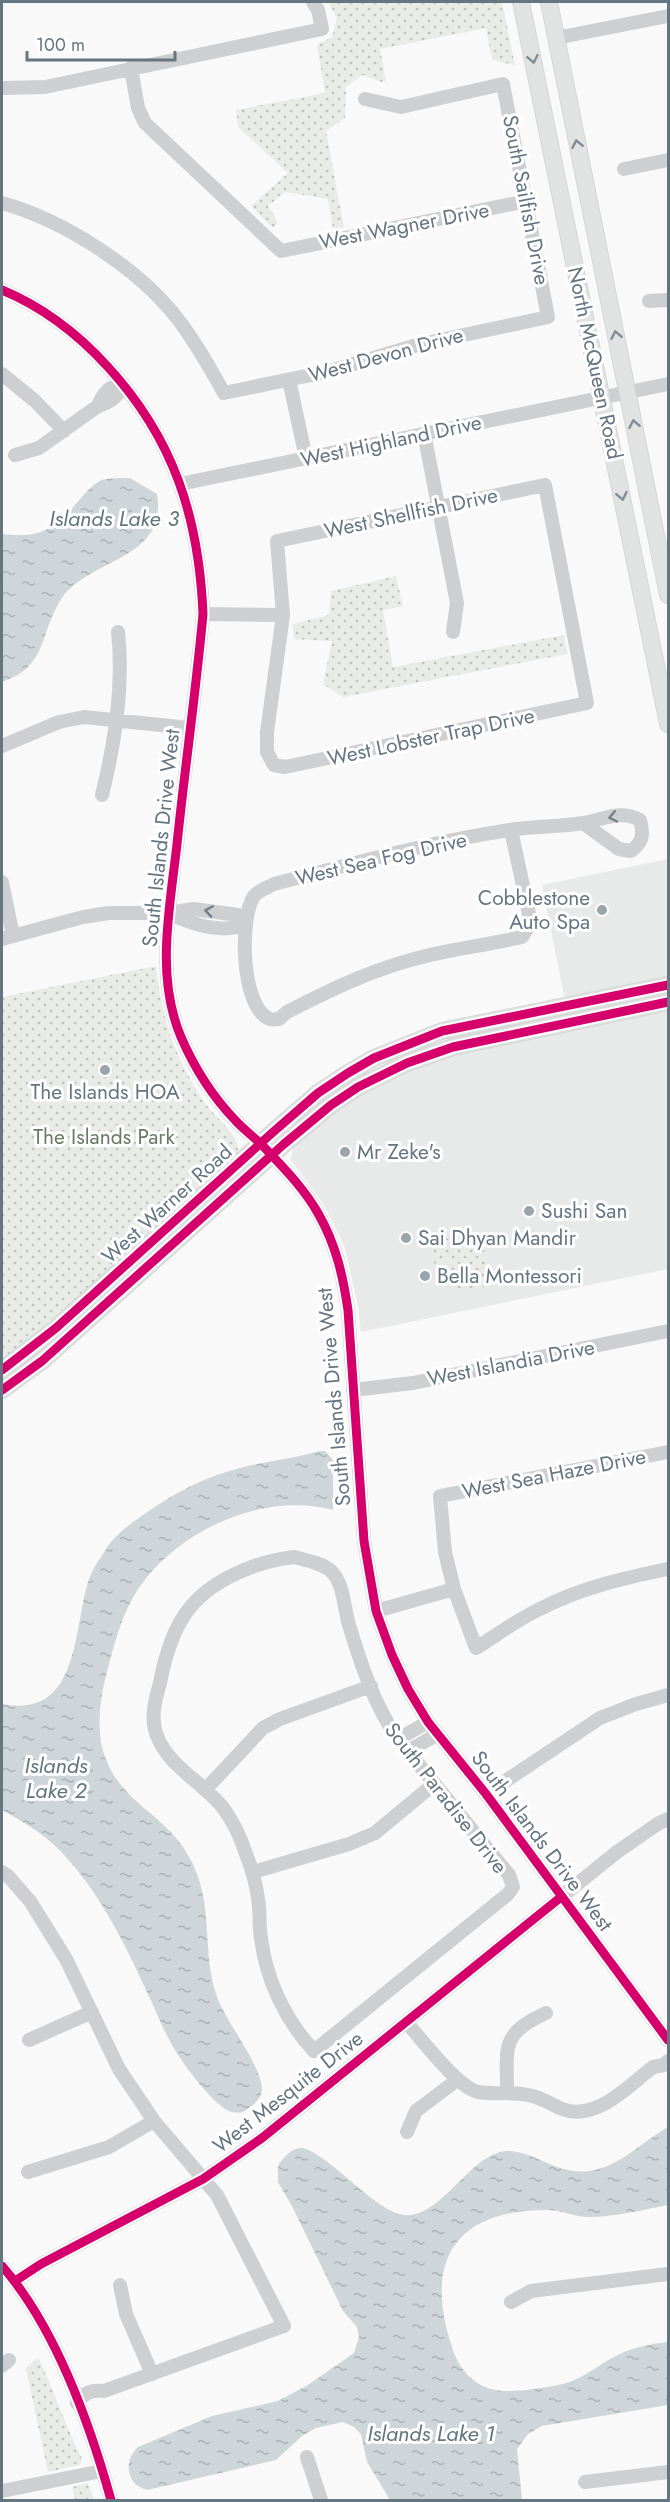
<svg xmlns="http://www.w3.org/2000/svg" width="670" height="2502" viewBox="0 0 670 2502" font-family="Jost,sans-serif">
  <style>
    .built { fill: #e8e9e9 }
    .park { fill: url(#park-dots) }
    .water { fill: url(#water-ripples) }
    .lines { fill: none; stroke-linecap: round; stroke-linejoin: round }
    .major-casing { stroke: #d5d6d7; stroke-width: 18 }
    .minor { stroke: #cecfd0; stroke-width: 14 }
    .major { stroke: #e1e2e2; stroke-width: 16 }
    .cycleway-casing { stroke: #fff; stroke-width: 13 }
    .cycleway { stroke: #d6006c; stroke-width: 9 }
    .oneway { stroke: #7e8c96 }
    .oneway2 { stroke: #707f8b }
    .poi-dot { fill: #99a4ac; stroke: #fff; stroke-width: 2 }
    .labels { text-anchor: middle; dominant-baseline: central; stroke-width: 6; stroke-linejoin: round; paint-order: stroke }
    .street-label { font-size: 21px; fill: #657683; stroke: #fff }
    .poi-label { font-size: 21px; fill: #657683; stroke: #fff; text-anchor: start }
    .park-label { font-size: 21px; fill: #687a64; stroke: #fff }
    .water-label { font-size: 22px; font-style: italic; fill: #60757c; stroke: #fff }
  </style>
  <defs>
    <pattern id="park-dots" width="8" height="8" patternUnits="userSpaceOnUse" patternTransform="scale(1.5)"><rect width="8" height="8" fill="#e8ebe6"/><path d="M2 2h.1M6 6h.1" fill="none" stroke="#c0c3c0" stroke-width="1.8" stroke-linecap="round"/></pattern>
    <pattern id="water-ripples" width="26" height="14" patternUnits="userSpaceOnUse" patternTransform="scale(1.5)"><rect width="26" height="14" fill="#ced6d9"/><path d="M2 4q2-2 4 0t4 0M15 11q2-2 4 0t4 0" fill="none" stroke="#abb2b5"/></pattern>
  </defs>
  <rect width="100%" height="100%" fill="#f9f9f9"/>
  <!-- built -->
  <path class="built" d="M 668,859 L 668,979 L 565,1000 L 542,885 Z
    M 668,1010 L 668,1269 L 361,1332 L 358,1306 L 344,1245 L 324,1205 L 291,1160 L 293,1146 L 306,1132 L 375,1084 L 442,1057 Z"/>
  <!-- park -->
  <path class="park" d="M 328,2 L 502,2 L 515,65 L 492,60 L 486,28 L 380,49 L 386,81 L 382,82 L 362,75 L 346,87 L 345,118 L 326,131 L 344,228 L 333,229 L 328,199 L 285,192 L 268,206 L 278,222 L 273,228 L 251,206 L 288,173 L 238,127 L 236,110 L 325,93 L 317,45 L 332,37 L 337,18 Z
    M 396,576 L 403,606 L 383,610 L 393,667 L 564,635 L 567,654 L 343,697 L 323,684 L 332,641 L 294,639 L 293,624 L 329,615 L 331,591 Z
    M 156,966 C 161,1019 177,1064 208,1107 C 218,1120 243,1138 238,1156 L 29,1342 L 2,1362 L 2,997 Z
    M 454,1237 L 456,1245 L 483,1239 L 491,1277 L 489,1277 L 485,1286 L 456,1292 L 450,1261 L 432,1264 L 428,1242 Z
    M 38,2357 C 54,2390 65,2425 82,2459 L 80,2465 L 48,2472 L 26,2369 Z
    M 88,2483 L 94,2500 L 75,2500 L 72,2487 Z"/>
  <!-- water -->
  <path class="water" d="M 130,478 L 157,494 C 168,562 87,557 60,601 C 39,636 47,667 2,682 L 2,534 C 44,539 55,528 81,498 C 86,492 94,483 102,480 C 110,478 121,478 130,478 Z
    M 319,1451 L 325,1451 L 333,1460 L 333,1510 C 267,1492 185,1527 144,1581 C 125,1605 117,1635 109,1664 C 102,1689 97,1716 101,1742 C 113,1802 163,1810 188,1855 C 217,1905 199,1951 219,2002 C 229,2025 261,2066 262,2089 C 262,2097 255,2104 249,2108 C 244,2112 238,2114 232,2112 C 215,2108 184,2065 175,2050 C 163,2031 156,2010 146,1990 C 131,1956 107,1909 84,1879 C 58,1844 40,1831 2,1810 L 2,1704 C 79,1719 73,1632 88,1582 C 92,1569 101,1557 108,1546 C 117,1533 133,1522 146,1513 C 170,1496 197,1481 226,1472 C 257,1462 289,1460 319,1451 Z
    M 668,2127 L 668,2205 C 643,2210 618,2216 592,2217 C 576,2218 562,2210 547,2210 C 456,2210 424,2259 451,2344 C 458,2370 477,2391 505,2391 C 518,2392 561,2386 572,2381 C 588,2375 601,2363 616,2356 C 632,2347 651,2344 668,2342 L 668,2405 L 542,2426 L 528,2434 L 517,2449 L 522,2500 L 390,2500 L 367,2462 L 361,2434 L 354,2427 L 343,2422 L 316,2428 L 302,2436 L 276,2460 L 147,2490 C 126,2485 123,2461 138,2447 L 212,2416 L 278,2401 L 308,2385 L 354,2353 L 359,2337 L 357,2327 L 343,2311 L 293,2208 L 278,2182 L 278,2166 C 282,2159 292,2147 302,2148 C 307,2148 314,2153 319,2156 C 342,2170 379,2212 404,2215 C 438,2219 466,2163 497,2153 C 527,2143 552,2176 589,2171 C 620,2167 643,2141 668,2127 Z"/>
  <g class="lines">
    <!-- major casing -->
    <g class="major-casing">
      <path id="major" d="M 521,2 L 668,724
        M 549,2 L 668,595
        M 2,1370 L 56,1328 L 272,1133 L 318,1093 L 348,1073 L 374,1058 L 442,1031 L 668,985
        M 2,1390 L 42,1361 L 284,1144 L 331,1105 L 358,1087 L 407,1063 L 453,1047 L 668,1002"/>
    </g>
    <!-- minor -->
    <path class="minor" d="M 556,38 L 668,16
      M 131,68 L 138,108 L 145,123 L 281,251 L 527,201
      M 2,88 L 45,87 L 322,29 L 318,10 L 313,2
      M 624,169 L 668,160
      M 2,203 C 63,220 137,267 177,318 C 195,341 210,368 224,393 L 330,371 L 417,345 L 548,317 L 503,84 L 401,107 L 365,99
      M 2,290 C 43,307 78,334 108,367 C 174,439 199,518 203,614 C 196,691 185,767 177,844 C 170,907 155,976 181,1037 C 194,1067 212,1096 235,1120 C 243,1129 253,1136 262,1145 C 282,1166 305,1189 319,1215 C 336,1245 343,1276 348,1310 L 364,1541 L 376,1611 L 392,1655 L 408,1689 L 428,1722 L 486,1794 L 668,2040
      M 649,301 L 668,300
      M 2,374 L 35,401 L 64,431
      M 289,380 L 306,458
      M 98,406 C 103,393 109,386 123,384
      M 424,433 L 457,603 L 453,632
      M 15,455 L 39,448 L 98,406 C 111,402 118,397 123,384
      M 180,484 L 668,384
      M 545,485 L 587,703 L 285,767 L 274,765 L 267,752 L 267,732 L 283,615 L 277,541 Z
      M 203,614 L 283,615
      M 2,746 L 59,722 L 84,717 L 189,728
      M 102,795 C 115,743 124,686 118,632
      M 511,830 L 531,923 L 522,937 C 487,945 452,949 418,958 C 371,970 330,990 287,1012 L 279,1019 C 276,1019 273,1020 270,1019 C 241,1009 239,918 254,896 C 259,890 267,888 274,884 C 352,864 430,842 510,830 C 534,826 559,827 583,823 C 602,820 621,809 640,820 C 644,835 643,842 631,851 L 619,849 L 583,823
      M 2,882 L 13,936
      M 2,939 L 83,917 L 109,913 L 168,913 L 193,909 L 238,915 L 245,925 C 220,934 191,924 168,913
      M 353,1390 L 413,1383 L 668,1331
      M 668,1452 L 440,1496 L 445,1552 L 454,1589 L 476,1648 C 497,1635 518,1619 540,1609 C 580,1588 624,1578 668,1569
      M 294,1557 C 306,1560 323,1563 332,1572 C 344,1584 344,1609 349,1625 C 361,1664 374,1705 398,1739 L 509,1875 L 513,1887 L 508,1894 L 314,2051 C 286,2021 266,1980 261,1938 C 259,1928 260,1917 259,1906 C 257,1888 253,1871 246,1854 C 241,1838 234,1823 224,1809 C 204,1783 169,1767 157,1736 C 150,1718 155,1701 160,1683 C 164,1662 171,1637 182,1619 C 204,1582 253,1562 294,1557 Z
      M 376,1611 L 454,1589
      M 398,1739 L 428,1722
      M 408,1751 L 438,1734
      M 205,1790 L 263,1728 L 280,1719 L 371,1686
      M 486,1794 L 600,1718 L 636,1704 L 668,1695
      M 2,1872 L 8,1876 L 30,1901 L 66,1959 L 119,2069 L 154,2121 L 217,2195 L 284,2326 L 104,2391 C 91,2390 85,2392 77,2403
      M 253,1872 L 349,1844 L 375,1833 L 434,1784
      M 406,2022 C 421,2038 457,2087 478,2092 C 494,2095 511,2091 528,2095 C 541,2097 550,2104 562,2109 C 596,2122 628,2086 653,2067 L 664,2065 L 668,2061
      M 29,2040 L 92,2012
      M 507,2093 C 507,2047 500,2034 546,2013
      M 407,2132 L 416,2111 L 457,2080
      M 28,2172 L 109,2147 L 154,2121
      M 2,2266 C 56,2328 89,2421 111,2500
      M 15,2281 L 41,2264 L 203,2179 L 262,2138 L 617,1852 L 659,1823 L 668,1819
      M 120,2285 L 126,2314 L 152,2374
      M 511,2302 L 531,2291 L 668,2274
      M 2,2366 L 9,2360
      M 307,2457 L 321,2500
      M 585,2482 L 668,2472
      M 2,2491 L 102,2471"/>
    <!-- major -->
    <use href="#major" class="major"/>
    <!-- cycleway casing -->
    <g class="cycleway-casing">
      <path id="cycleway" d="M 2,290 C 43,307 78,334 108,367 C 174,439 199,518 203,614 C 196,691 185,767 177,844 C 170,907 155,976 181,1037 C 194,1067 212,1096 235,1120 C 243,1129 253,1136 262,1145 C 282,1166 305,1189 319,1215 C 336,1245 343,1276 348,1310 L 364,1541 L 376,1611 L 392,1655 L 408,1689 L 428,1722 L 486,1794 L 668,2040
        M 2,1370 L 56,1328 L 272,1133 L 318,1093 L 348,1073 L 374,1058 L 442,1031 L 668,985
        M 2,1390 L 42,1361 L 284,1144 L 331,1105 L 358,1087 L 407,1063 L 453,1047 L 668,1002
        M 2,2266 C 56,2328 89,2421 111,2500
        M 15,2281 L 41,2264 L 203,2179 L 262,2138 L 561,1897"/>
    </g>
    <!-- cycleway -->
    <use href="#cycleway" class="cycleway"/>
  </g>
  <!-- one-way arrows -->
  <defs><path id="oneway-chevron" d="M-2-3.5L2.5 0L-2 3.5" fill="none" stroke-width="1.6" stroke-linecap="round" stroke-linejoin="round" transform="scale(1.5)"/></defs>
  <g class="oneway">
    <use href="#oneway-chevron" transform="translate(533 59) rotate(79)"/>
    <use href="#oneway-chevron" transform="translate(577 144) rotate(-101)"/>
    <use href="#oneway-chevron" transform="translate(616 335) rotate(-101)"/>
    <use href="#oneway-chevron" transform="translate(634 424) rotate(-101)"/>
    <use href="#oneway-chevron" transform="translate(622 496) rotate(78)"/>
  </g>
  <g class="oneway2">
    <use href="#oneway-chevron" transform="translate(613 817) rotate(168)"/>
    <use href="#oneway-chevron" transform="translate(209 911) rotate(-171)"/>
  </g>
  <!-- markers -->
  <g class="poi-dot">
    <circle cx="602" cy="910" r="6"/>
    <circle cx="105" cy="1070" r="6"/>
    <circle cx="345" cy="1152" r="6"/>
    <circle cx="529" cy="1211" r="6"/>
    <circle cx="406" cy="1238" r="6"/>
    <circle cx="425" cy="1276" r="6"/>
  </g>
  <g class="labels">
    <!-- street labels -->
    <g class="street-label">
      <text transform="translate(526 200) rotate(79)">South Sailfish Drive</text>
      <text transform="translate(404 226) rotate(-11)">West Wagner Drive</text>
      <text transform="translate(386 355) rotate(-15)">West Devon Drive</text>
      <text transform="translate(595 363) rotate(78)">North McQueen Road</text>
      <text transform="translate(391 441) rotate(-12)">West Highland Drive</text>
      <text transform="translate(411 513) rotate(-12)">West Shellfish Drive</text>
      <text transform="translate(431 737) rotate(-12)">West Lobster Trap Drive</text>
      <text transform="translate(161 838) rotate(-84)">South Islands Drive West</text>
      <text transform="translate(381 859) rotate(-13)">West Sea Fog Drive</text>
      <text transform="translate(167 1204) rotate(-42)">West Warner Road</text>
      <text transform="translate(511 1363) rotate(-11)">West Islandia Drive</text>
      <text transform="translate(334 1397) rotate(-95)">South Islands Drive West</text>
      <text transform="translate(554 1474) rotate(-11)">West Sea Haze Drive</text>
      <text transform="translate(446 1798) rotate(52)">South Paradise Drive</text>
      <text transform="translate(542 1841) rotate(53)">South Islands Drive West</text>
      <text transform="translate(288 2092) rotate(-38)">West Mesquite Drive</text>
    </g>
    <!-- poi labels -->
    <g class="poi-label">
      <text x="590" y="898" text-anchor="end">Cobblestone<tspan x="590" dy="24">Auto Spa</tspan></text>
      <text x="105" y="1092" text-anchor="middle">The Islands HOA</text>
      <text x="357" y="1152">Mr Zeke's</text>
      <text x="541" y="1211">Sushi San</text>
      <text x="418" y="1238">Sai Dhyan Mandir</text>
      <text x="437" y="1276">Bella Montessori</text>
    </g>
    <!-- park labels -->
    <g class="park-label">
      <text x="104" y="1137">The Islands Park</text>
    </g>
    <!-- water labels -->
    <g class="water-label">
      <text x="114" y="518">Islands Lake 3</text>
      <text x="56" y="1765">Islands<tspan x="56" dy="25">Lake 2</tspan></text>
      <text x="431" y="2433">Islands Lake 1</text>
    </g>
  </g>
  <!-- border -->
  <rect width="670" height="2502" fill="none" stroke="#657683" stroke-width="6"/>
  <!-- scale -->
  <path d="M27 51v9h148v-9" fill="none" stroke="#657683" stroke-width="3"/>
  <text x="36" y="51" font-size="18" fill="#657683" stroke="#ffffff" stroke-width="4.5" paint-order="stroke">100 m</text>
</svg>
